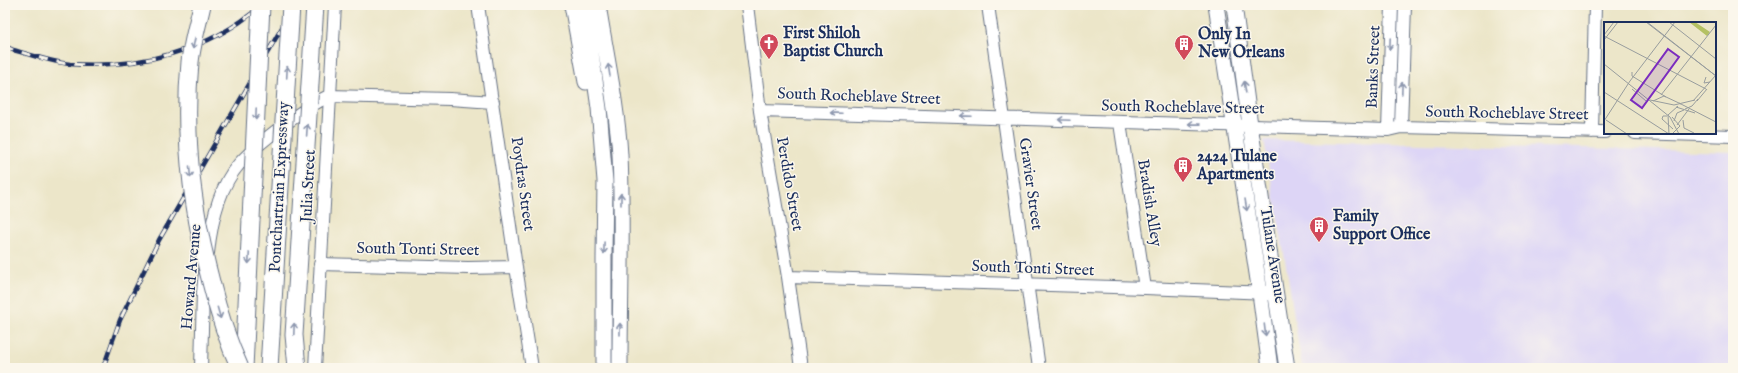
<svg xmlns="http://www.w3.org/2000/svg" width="1738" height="373" viewBox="0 0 1738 373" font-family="'IM FELL English',serif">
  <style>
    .built { fill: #ddd5f6 }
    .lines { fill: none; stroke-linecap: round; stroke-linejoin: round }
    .minor-casing { stroke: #646f83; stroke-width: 14 }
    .major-casing { stroke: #646f83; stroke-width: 17 }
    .highway-casing { stroke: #646f83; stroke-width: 19 }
    .minor { stroke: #fff; stroke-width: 12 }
    .major { stroke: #fff; stroke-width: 15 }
    .highway { stroke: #fff; stroke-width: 17 }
    .rail-casing { stroke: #1b2f5e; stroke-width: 4.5 }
    .rail { stroke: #fbf7ec; stroke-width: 3; stroke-dasharray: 9; stroke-linecap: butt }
    .highway-bridge-casing { stroke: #646f83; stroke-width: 19; stroke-linecap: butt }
    .highway-bridge { stroke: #fff; stroke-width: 17 }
    .oneway { stroke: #8d97ae }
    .labels { text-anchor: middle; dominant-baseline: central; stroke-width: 3; stroke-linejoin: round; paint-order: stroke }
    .poi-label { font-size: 16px; font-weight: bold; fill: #1b2f5e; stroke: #fbf7ec; text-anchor: start }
    .street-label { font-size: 16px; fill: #1b2f5e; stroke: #fbf7ec }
    .inset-road { fill: none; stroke: #989d9e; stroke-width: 1 }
    .view { fill: #7b2cbf; fill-opacity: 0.15; stroke: #7b2cbf; stroke-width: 2 }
    .inset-edge { fill: none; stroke: #1b2f5e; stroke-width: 2 }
  </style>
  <rect width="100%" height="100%" fill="#fbf7ec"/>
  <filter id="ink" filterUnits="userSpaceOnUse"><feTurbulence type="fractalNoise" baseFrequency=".025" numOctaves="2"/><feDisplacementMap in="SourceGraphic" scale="8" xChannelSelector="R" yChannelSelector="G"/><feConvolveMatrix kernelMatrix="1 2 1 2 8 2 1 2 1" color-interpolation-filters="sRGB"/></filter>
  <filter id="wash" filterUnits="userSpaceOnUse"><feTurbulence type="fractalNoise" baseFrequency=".012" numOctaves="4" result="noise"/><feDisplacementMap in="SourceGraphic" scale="16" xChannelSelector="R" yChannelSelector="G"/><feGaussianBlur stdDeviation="0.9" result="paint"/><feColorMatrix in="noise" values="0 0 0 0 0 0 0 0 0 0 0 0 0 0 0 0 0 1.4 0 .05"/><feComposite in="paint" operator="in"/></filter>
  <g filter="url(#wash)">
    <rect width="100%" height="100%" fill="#ece6c9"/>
    <!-- built -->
    <path class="built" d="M 1264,140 L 1733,152 L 1733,368 L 1302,368 L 1288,277 Z"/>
  </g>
  <g filter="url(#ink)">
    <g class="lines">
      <!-- minor casing -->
      <g class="minor-casing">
        <path id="minor" d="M 478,5 L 516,267 L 532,368
          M 747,5 L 760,111 L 788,277 L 801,368
          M 988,5 L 1039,368
          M 760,111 L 1388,130 L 1401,127 L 1605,132
          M 1120,123 L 1145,288
          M 1401,127 L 1405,5
          M 1388,130 L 1392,5
          M 1592,132 L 1595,5
          M 1635,133 L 1733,136
          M 208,253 C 211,224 219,187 239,164 C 252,149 269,136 285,124 C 299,114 313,103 329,96 L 450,99 L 493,102
          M 320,264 L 468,268 L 516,267
          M 788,277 L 1145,288 L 1268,293
          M 201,368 L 203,292 L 205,271
          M 315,368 L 335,5"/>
      </g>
      <!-- major casing -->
      <g class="major-casing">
        <path id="major" d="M 572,5 L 586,82
          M 584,5 L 599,108 L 605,181 L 604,257 L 604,368
          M 598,5 C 606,55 617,105 620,155 C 623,226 620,297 620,368
          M 1216,5 L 1260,293 L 1270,368
          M 1234,5 L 1250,125 L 1287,368"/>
      </g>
      <!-- highway casing -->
      <g class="highway-casing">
        <path id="highway" d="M 244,368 L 251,219
          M 269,368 L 271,335"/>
      </g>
      <!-- minor -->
      <use href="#minor" class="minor"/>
      <!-- major -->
      <use href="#major" class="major"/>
      <!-- highway -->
      <use href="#highway" class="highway"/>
      <!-- rail casing -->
      <g class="rail-casing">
        <path id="rail" d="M 5,46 L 13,50 C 32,55 51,62 70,64 C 138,69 210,51 262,5
          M 103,368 L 120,320 L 159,240 L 295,5"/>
      </g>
      <!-- rail -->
      <use href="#rail" class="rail"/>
      <!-- highway-bridge casing -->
      <g class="highway-bridge-casing">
        <path id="highway-bridge" d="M 202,5 C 198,23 192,43 190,62 C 183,136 192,210 211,282 C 218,311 227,340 240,368
          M 251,219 L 261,5
          M 271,335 L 291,5
          M 297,368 L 294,335 L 315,5"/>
      </g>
      <!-- highway-bridge -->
      <use href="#highway-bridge" class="highway-bridge"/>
    </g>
    <!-- one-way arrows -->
    <defs><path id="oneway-shaft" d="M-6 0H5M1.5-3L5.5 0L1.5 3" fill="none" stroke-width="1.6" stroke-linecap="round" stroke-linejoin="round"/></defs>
    <g class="oneway">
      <use href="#oneway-shaft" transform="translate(194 43) rotate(102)"/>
      <use href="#oneway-shaft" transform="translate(1390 44) rotate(92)"/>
      <use href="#oneway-shaft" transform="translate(609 70) rotate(-99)"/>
      <use href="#oneway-shaft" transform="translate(287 72) rotate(-87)"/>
      <use href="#oneway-shaft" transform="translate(1245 87) rotate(-98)"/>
      <use href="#oneway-shaft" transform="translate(1402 88) rotate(-88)"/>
      <use href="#oneway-shaft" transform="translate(836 113) rotate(-178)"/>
      <use href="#oneway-shaft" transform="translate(256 114) rotate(92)"/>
      <use href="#oneway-shaft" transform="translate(966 116) rotate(-178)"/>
      <use href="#oneway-shaft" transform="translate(1064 120) rotate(-177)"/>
      <use href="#oneway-shaft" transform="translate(1194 124) rotate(-179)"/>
      <use href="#oneway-shaft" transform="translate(307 130) rotate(-86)"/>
      <use href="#oneway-shaft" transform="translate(190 172) rotate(85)"/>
      <use href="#oneway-shaft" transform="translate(621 199) rotate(-90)"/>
      <use href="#oneway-shaft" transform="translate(1246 205) rotate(81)"/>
      <use href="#oneway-shaft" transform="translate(604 248) rotate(91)"/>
      <use href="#oneway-shaft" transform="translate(249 258) rotate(93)"/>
      <use href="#oneway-shaft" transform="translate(219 313) rotate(74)"/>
      <use href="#oneway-shaft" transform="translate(294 329) rotate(-88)"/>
      <use href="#oneway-shaft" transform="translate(620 329) rotate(-90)"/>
      <use href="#oneway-shaft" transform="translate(1265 330) rotate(83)"/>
    </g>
  </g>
  <!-- icons -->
  <defs>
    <g id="church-pin" transform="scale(1)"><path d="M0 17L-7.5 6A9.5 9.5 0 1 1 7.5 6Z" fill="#d1495b" stroke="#fbf7ec"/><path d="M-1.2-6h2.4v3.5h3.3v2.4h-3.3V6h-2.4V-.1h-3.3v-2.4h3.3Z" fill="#fff"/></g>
    <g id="building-pin" transform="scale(1)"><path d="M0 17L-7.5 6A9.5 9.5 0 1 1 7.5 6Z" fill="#d1495b" stroke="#fbf7ec"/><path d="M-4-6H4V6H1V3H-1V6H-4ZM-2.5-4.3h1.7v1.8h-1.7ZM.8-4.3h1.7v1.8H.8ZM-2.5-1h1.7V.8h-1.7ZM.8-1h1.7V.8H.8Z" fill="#fff"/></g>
  </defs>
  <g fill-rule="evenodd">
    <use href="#church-pin" x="769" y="43"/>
    <use href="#building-pin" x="1184" y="44"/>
    <use href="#building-pin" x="1183" y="166"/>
    <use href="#building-pin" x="1319" y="226"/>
  </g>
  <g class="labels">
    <!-- poi labels -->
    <g class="poi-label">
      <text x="783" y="34">First Shiloh<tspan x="783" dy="18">Baptist Church</tspan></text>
      <text x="1198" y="35">Only In<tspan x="1198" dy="18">New Orleans</tspan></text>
      <text x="1197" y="157">2424 Tulane<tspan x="1197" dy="18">Apartments</tspan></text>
      <text x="1333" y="217">Family<tspan x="1333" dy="18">Support Office</tspan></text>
    </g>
    <!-- street labels -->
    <g class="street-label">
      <text transform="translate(1374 67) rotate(-88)">Banks Street</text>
      <text transform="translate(859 97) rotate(2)">South Rocheblave Street</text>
      <text transform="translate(1183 108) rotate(1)">South Rocheblave Street</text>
      <text transform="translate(1507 114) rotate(1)">South Rocheblave Street</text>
      <text transform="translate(522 184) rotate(82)">Poydras Street</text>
      <text transform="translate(789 184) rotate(80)">Perdido Street</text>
      <text transform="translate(1030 184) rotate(82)">Gravier Street</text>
      <text transform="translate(309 186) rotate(-87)">Julia Street</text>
      <text transform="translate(280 187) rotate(-87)">Pontchartrain Expressway</text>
      <text transform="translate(1149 203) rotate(81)">Bradish Alley</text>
      <text transform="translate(418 250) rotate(1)">South Tonti Street</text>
      <text transform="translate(1272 255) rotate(81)">Tulane Avenue</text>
      <text transform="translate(1033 269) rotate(2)">South Tonti Street</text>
      <text transform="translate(192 277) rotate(-85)">Howard Avenue</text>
    </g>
  </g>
  <!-- overview -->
  <g transform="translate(1604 22)">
    <rect width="112" height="112" fill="#ece6c9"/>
    <path d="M 85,0 L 91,0 L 106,10 L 103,14 Z" fill="#b4c163"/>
    <path class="inset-road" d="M 42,0 L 112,54M 43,0 L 112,54M 65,0 L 112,37M 0,13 L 10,0M 0,14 L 102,67M 0,18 L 14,0M 0,42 L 66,95 L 75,112M 28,50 L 28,54 L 62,75M 102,55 L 100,61 L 106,60M 28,67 L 42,79M 0,70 L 65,112M 57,73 L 112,3M 46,78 L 70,83 L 91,78M 49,79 L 60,74 L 77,82M 89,79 L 112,53M 93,79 L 103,67M 75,81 L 112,100M 72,85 L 91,91M 81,87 L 88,84 L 94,77M 63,94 L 59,94 L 58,97 L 69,107M 2,98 L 23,112M 79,98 L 80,106 L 90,111M 0,99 L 26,59 L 71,0M 70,99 L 73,91 L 80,88M 73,103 L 85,87M 65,112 L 64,93 L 74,84M 68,112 L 76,104 L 68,95"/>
    <path class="view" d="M 64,27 L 75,35 L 38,86 L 27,78 Z"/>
    <rect width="112" height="112" class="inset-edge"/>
  </g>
  <!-- margin -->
  <rect width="1738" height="373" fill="none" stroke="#fbf7ec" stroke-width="20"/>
</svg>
